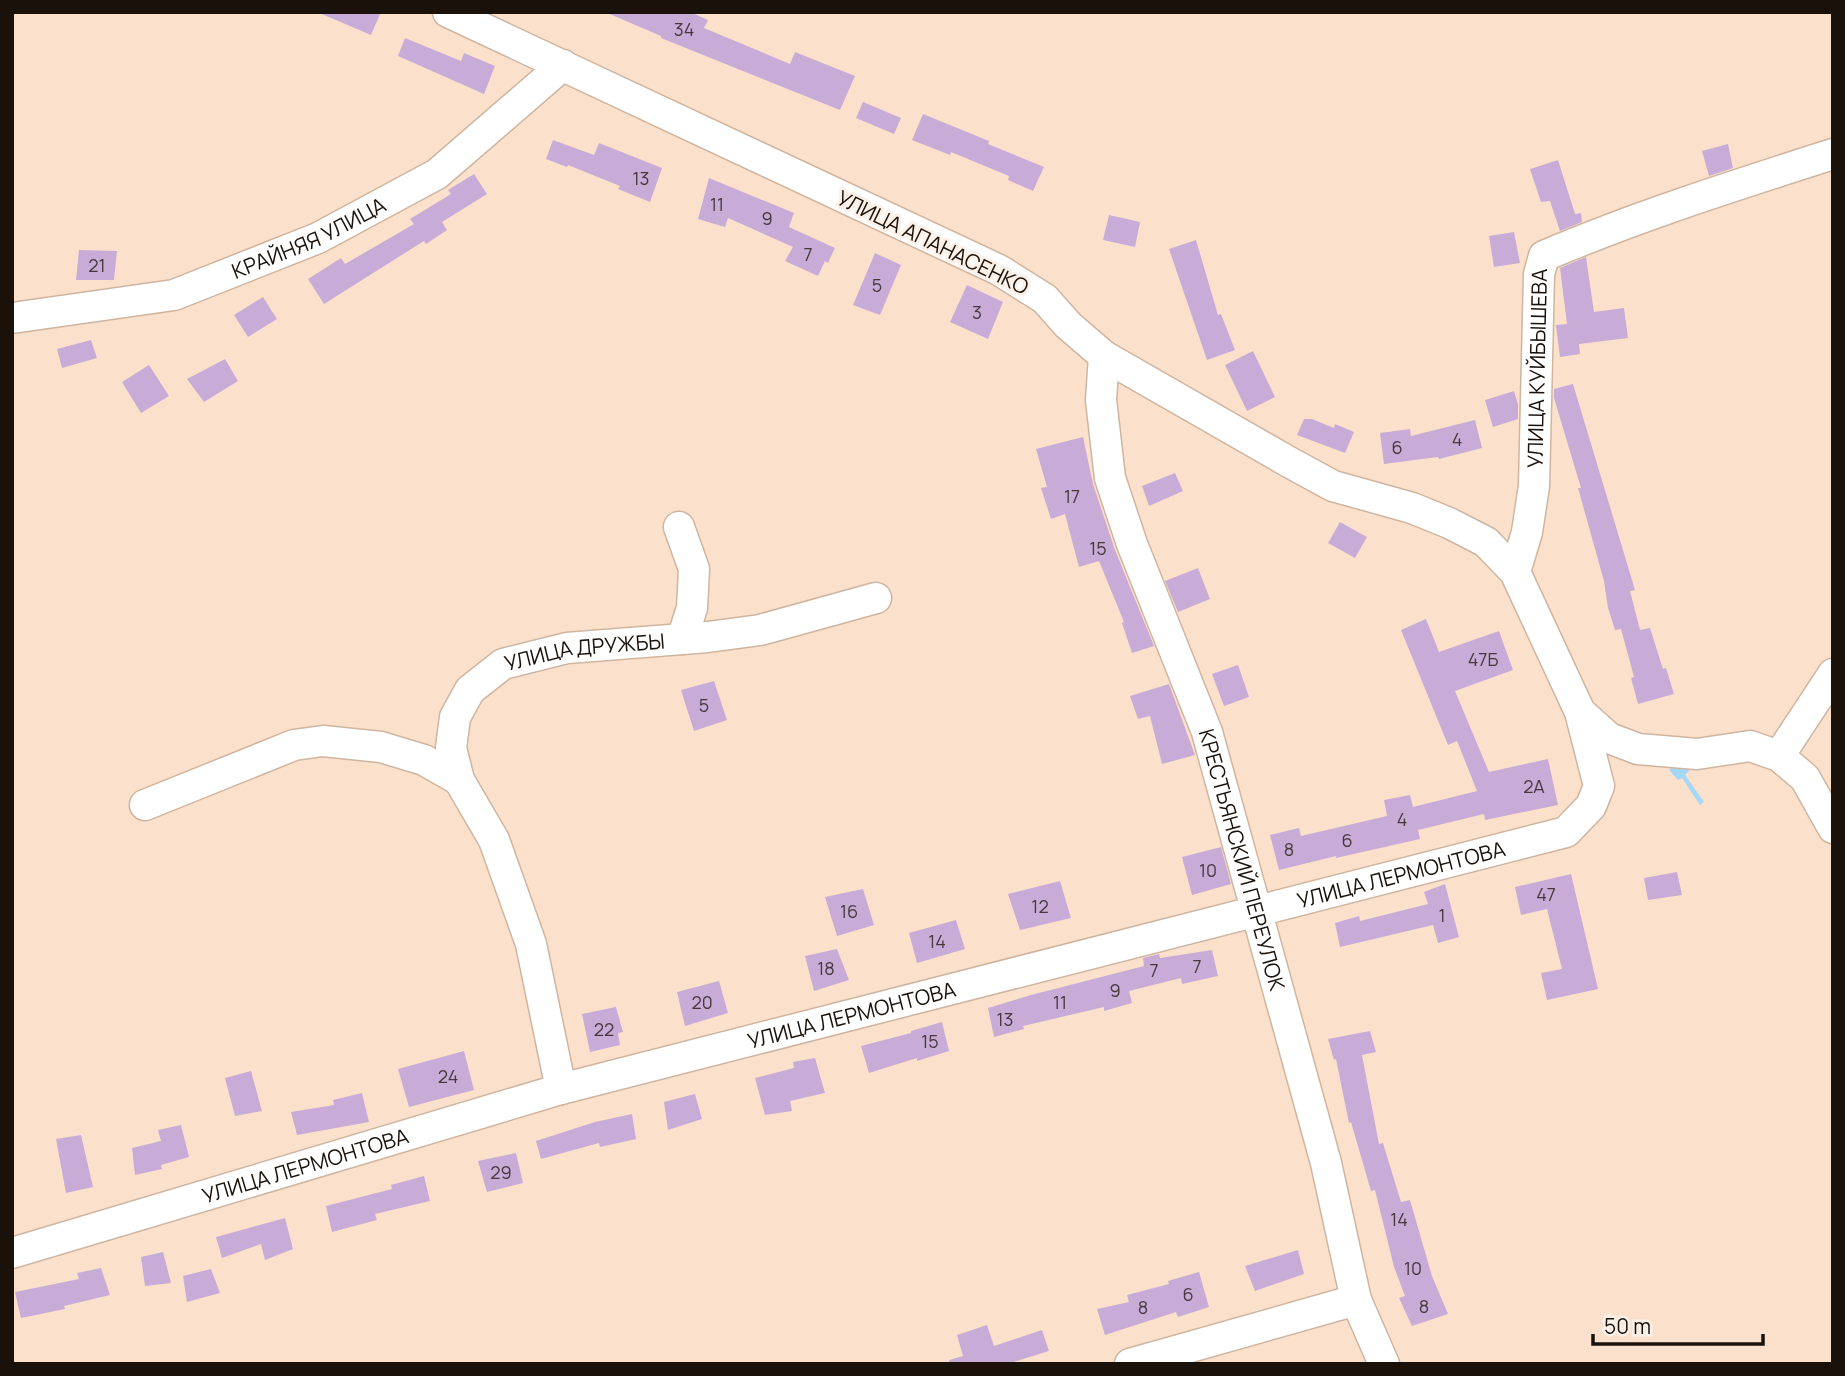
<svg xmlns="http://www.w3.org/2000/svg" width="1845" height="1376" viewBox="0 0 1845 1376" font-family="Manrope,sans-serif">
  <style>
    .water { fill: #a5d7f6 }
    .building { fill: #c8acd7 }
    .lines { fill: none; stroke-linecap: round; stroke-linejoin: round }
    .minor-casing { stroke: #cfb5a0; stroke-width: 33 }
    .minor { stroke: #fff; stroke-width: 30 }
    .labels { text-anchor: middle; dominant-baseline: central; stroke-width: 6; stroke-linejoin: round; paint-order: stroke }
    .number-label { font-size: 18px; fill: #46383d }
    .street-label { font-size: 21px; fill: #1a110a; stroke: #fcf1e9 }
  </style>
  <rect width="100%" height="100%" fill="#fbe1cb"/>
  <!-- water -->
  <path class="water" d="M 1681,760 L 1689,771 L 1685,775 L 1704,802 L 1700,805 L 1682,778 L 1678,780 L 1669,770 Z"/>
  <!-- building -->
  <path class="building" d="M 317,12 L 381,12 L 371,35 Z
    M 605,12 L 690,12 L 708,20 L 704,28 L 790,64 L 795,52 L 855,76 L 840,110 L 661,38 L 661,36 Z
    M 405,38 L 461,61 L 464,53 L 495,66 L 484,94 L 398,56 Z
    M 863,102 L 901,118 L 894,134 L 856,118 Z
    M 923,114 L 989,141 L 988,144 L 1044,167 L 1033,191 L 1008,180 L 1009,176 L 951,152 L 950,155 L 912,140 Z
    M 553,140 L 594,155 L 599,143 L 662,168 L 650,202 L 618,189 L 620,186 L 568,165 L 567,167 L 546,159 Z
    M 1728,144 L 1733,168 L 1709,176 L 1702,151 Z
    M 1558,160 L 1575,214 L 1581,213 L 1582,222 L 1560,231 L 1550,201 L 1541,202 L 1530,169 Z
    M 474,174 L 487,194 L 442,222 L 447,230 L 426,244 L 424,241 L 324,304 L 308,279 L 341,258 L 345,264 L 414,224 L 410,219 L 451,194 L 448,190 Z
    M 709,178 L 794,213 L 789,227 L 835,248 L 828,263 L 825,261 L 818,276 L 785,261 L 793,247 L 728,218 L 725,227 L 698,219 Z
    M 1109,215 L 1140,222 L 1135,247 L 1103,240 Z
    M 1514,232 L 1520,263 L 1494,267 L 1489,236 Z
    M 1196,240 L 1218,315 L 1221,314 L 1235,350 L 1207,360 L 1169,249 Z
    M 79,250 L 117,251 L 114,280 L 76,280 Z
    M 875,253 L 901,265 L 880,315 L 853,305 Z
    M 1586,257 L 1594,312 L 1624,308 L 1628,338 L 1579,344 L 1580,354 L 1560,357 L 1556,325 L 1567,324 L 1560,268 Z
    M 967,285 L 1003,302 L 988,339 L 950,322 Z
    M 263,297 L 277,319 L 248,337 L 234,315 Z
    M 91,340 L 97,358 L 62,368 L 57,349 Z
    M 1253,351 L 1275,397 L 1247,411 L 1225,365 Z
    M 225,359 L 238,381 L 204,402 L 187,379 Z
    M 149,365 L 169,396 L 141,413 L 122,382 Z
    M 1573,384 L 1635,590 L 1630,591 L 1640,630 L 1650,628 L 1663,669 L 1666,668 L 1674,694 L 1638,704 L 1631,678 L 1634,677 L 1621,629 L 1615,630 L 1608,608 L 1604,581 L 1578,488 L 1581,488 L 1554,398 L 1554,389 Z
    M 1514,391 L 1518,404 L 1518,419 L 1493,427 L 1485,400 Z
    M 1304,419 L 1312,419 L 1334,428 L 1335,424 L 1354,432 L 1345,453 L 1297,435 Z
    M 1475,420 L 1482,448 L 1439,459 L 1438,457 L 1384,464 L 1380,433 L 1410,429 L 1411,436 Z
    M 1083,437 L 1093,484 L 1115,550 L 1154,646 L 1132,653 L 1122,623 L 1124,622 L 1099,561 L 1079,567 L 1065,514 L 1051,519 L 1041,488 L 1047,487 L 1036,449 Z
    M 1175,473 L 1183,491 L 1149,506 L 1142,486 Z
    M 1340,522 L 1367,537 L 1355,558 L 1328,543 Z
    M 1198,568 L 1210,599 L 1178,612 L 1165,581 Z
    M 1426,619 L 1439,652 L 1499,631 L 1513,670 L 1455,691 L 1489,772 L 1548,759 L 1558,805 L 1485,820 L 1484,814 L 1418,830 L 1420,839 L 1336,858 L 1336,856 L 1279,870 L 1270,835 L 1299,828 L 1301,836 L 1387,816 L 1384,800 L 1410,795 L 1413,807 L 1477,791 L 1457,741 L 1448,745 L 1401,630 Z
    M 1238,665 L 1249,697 L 1224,706 L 1212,674 Z
    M 714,681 L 727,720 L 694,731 L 681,690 Z
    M 1169,684 L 1195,755 L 1162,764 L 1150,716 L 1138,719 L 1130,696 Z
    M 1221,847 L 1231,884 L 1192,895 L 1182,857 Z
    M 1677,872 L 1682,895 L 1648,900 L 1644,878 Z
    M 1571,874 L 1598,989 L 1547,1000 L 1541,973 L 1562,969 L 1547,909 L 1521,915 L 1515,887 Z
    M 1060,881 L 1071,918 L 1020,930 L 1008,894 Z
    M 1445,884 L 1459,937 L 1438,943 L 1433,925 L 1340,947 L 1335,923 L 1359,916 L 1360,921 L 1428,904 L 1424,892 Z
    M 863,889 L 874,925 L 837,936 L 825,897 Z
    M 956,920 L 965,949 L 917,963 L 909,933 Z
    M 837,949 L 849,980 L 814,991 L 805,956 Z
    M 1212,950 L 1218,976 L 1182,984 L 1181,978 L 1129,991 L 1132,1003 L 1104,1011 L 1104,1007 L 1023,1026 L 1024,1029 L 994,1037 L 988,1008 L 1031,995 L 1144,966 L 1143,958 L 1159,954 L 1160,958 Z
    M 719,981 L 728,1013 L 685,1026 L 677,992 Z
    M 616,1007 L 623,1032 L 618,1033 L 620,1045 L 590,1052 L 582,1014 Z
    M 942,1022 L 949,1051 L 917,1061 L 917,1058 L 869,1073 L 861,1046 L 911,1033 L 911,1031 Z
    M 1370,1031 L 1376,1052 L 1362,1055 L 1379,1144 L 1383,1143 L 1401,1202 L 1410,1200 L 1432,1276 L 1448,1314 L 1412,1326 L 1399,1298 L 1405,1296 L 1394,1267 L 1375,1190 L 1371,1191 L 1351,1122 L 1349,1123 L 1336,1059 L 1334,1060 L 1328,1039 Z
    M 464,1051 L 474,1090 L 409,1107 L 398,1069 Z
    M 815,1058 L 825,1093 L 790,1101 L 792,1111 L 765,1115 L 755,1078 L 794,1068 L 793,1062 Z
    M 251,1071 L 262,1111 L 235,1116 L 225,1078 Z
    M 362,1093 L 369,1122 L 297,1135 L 291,1112 L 334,1105 L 333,1100 Z
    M 695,1094 L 702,1119 L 668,1130 L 664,1102 Z
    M 632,1114 L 636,1139 L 600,1147 L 599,1143 L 541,1159 L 536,1141 L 595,1122 Z
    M 181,1125 L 189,1157 L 161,1165 L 162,1169 L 135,1175 L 132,1148 L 161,1141 L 158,1130 Z
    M 81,1135 L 93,1187 L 66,1193 L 56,1139 Z
    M 516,1153 L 523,1183 L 487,1192 L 478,1161 Z
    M 424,1176 L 430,1201 L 375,1214 L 377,1220 L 332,1232 L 326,1206 L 392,1189 L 391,1185 Z
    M 285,1218 L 293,1249 L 265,1260 L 261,1244 L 222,1258 L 216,1237 Z
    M 1298,1250 L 1304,1274 L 1255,1291 L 1245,1266 Z
    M 163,1252 L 171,1283 L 145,1286 L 141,1257 Z
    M 101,1268 L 110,1295 L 64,1306 L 65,1309 L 21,1318 L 15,1292 L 79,1279 L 77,1273 Z
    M 211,1269 L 220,1293 L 187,1302 L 183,1276 Z
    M 1199,1272 L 1209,1307 L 1178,1317 L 1176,1312 L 1105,1335 L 1097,1309 L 1129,1302 L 1127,1295 L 1169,1284 L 1168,1281 Z
    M 987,1325 L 994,1346 L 1042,1330 L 1049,1351 L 1007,1364 L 950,1364 L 949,1360 L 963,1356 L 957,1335 Z"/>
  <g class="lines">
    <!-- minor casing -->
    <g class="minor-casing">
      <g id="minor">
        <path id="s1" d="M 12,318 L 174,295 L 318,238 L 437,174 L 563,65"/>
        <path id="s2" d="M 1104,356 L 1101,400 L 1110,478 L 1132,544 L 1207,732 L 1326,1163 L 1356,1300 L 1384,1364"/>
        <path d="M 679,527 L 694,569 L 692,608 L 682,639"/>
        <path id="s3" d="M 1515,572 L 1527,532 L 1534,486 L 1539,274 L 1544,256 C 1638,216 1736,185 1833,154"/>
        <path d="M 1580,712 L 1609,738 L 1638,749 L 1697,754 L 1750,746 L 1779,756 L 1805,778 L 1833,828"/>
        <path d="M 1779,756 L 1833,674"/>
        <path d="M 145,805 L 294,745 L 323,741 L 381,747 L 424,760 L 459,780"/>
        <path id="s4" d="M 561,1089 L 531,944 L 494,840 L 459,780 L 451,748 L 455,717 L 470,690 L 503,664 L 567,648 L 708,637 L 760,630 L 876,598"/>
        <path id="s5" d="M 12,1253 L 561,1089 L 1566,832 L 1591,806 L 1599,786 L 1580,712 L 1515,572 L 1486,542 L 1449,523 L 1412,508 L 1333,486 L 1289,462 L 1104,356 L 1068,325 L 1045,299 L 999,270 L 448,12"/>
        <path d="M 1130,1364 L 1356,1300"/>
      </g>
    </g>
    <!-- minor -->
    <use href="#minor" class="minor"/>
  </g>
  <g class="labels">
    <!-- number labels -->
    <g class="number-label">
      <text x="684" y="29">34</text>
      <text x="641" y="178">13</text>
      <text x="717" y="204">11</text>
      <text x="767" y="218">9</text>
      <text x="808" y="254">7</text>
      <text x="97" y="265">21</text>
      <text x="877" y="285">5</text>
      <text x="977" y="312">3</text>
      <text x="1457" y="439">4</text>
      <text x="1397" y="447">6</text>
      <text x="1072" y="496">17</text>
      <text x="1098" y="548">15</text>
      <text x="1483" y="659">47Б</text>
      <text x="704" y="705">5</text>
      <text x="1534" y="786">2А</text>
      <text x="1402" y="819">4</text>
      <text x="1347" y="840">6</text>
      <text x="1289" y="849">8</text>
      <text x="1208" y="870">10</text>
      <text x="1546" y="894">47</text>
      <text x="1040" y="906">12</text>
      <text x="849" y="911">16</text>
      <text x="1442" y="915">1</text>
      <text x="937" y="941">14</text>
      <text x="1197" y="966">7</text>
      <text x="826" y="968">18</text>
      <text x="1154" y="970">7</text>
      <text x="1115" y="990">9</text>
      <text x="702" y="1002">20</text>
      <text x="1060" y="1002">11</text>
      <text x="1005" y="1019">13</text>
      <text x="604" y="1029">22</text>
      <text x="930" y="1041">15</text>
      <text x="448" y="1076">24</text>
      <text x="501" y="1172">29</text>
      <text x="1399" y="1219">14</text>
      <text x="1413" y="1268">10</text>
      <text x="1188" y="1294">6</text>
      <text x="1424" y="1306">8</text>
      <text x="1143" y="1307">8</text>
    </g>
    <!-- street labels -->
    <g class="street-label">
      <text stroke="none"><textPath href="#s1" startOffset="310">КРАЙНЯЯ УЛИЦА</textPath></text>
      <text transform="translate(933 242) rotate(26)">УЛИЦА АПАНАСЕНКО</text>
      <text stroke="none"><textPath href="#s3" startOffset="206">УЛИЦА КУЙБЫШЕВА</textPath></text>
      <text stroke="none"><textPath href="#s4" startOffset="548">УЛИЦА ДРУЖБЫ</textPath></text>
      <text stroke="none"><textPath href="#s2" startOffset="527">КРЕСТЬЯНСКИЙ ПЕРЕУЛОК</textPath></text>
      <text stroke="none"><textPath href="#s5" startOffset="1440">УЛИЦА ЛЕРМОНТОВА</textPath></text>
      <text stroke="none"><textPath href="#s5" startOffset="873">УЛИЦА ЛЕРМОНТОВА</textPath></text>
      <text stroke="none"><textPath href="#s5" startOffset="306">УЛИЦА ЛЕРМОНТОВА</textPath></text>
    </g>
  </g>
  <!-- border -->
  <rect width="1845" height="1376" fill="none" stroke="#1a110a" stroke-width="28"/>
  <!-- scale -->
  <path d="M1593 1334v10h170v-10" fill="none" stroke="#1a110a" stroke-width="3.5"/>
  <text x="1604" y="1334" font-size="21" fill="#1a110a" stroke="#fcf1e9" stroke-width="5" paint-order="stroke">50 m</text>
</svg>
